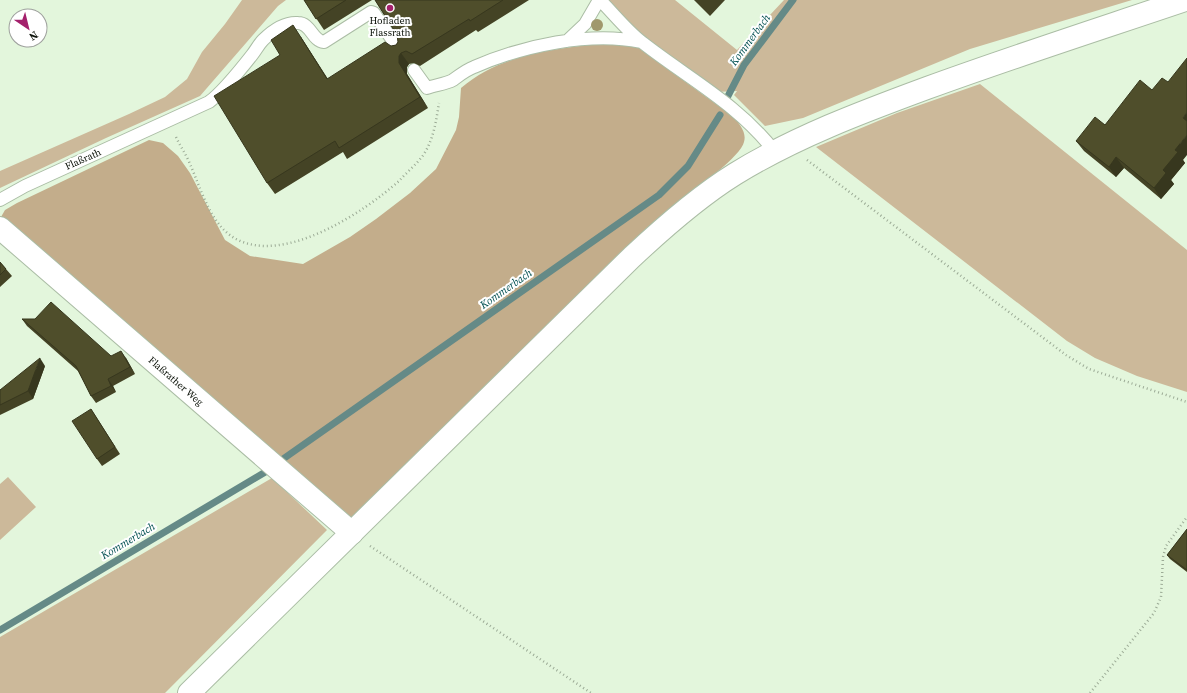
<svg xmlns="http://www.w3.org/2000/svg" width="1187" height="693" viewBox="0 0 1187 693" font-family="'Source Serif 4',serif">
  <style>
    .green { fill: #ccb99a }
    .forest { fill: #c3ad8b }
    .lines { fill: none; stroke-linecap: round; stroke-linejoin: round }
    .stream { stroke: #658a87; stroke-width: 7 }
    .lane-casing { stroke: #abbda5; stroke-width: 14 }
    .street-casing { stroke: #abbda5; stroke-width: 24 }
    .secondary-casing { stroke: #abbda5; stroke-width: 24 }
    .path { stroke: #9cab96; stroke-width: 2.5; stroke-dasharray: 1 3; stroke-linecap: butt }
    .lane { stroke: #fff; stroke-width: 12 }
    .street { stroke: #fff; stroke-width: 22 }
    .secondary { stroke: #fff; stroke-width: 22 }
    .tree { fill: #a0986c }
    .wall { fill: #444325 }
    .shaded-wall { fill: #37371e }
    .building { fill: #4f4e2b; stroke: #37371e }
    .poi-dot { fill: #a4206c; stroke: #fff; stroke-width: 1.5 }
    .labels { text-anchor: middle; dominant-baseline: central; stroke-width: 4; stroke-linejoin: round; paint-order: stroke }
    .poi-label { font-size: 10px; fill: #0c1209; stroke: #fff }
    .street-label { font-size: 10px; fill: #0c1209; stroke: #fff }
    .water-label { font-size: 11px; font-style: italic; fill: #004f50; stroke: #fff }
  </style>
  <rect width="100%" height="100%" fill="#e3f6dc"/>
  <!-- green -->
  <path class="green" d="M 242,0 L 286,0 L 278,6 L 200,96 L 106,138 L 0,188 L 0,171 L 129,114 L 165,97 L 187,79 L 202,52 L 225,24 Z
    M 607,0 L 675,0 L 737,50 L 784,0 L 1132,0 L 970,49 L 803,118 L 765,126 L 734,95 L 737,91 L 716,92 L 637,31 Z
    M 980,84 L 1187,250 L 1187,392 L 1137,376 L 1095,358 L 1067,341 L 816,147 L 897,113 Z
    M 8,477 L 36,507 L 0,540 L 0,484 Z
    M 272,478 L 327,530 L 165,693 L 0,693 L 0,637 Z"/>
  <!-- forest -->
  <path class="forest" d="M 617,42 L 636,46 L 734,117 C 739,124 747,132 744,142 C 741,156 698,187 686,197 L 349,525 L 3,224 L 1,217 L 5,210 L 17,203 L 149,140 L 163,143 L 178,156 L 190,173 L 225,240 L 250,256 L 303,264 L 350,237 L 376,219 L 410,193 L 436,169 L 456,130 L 459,117 L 461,88 C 505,51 562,48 617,42 Z"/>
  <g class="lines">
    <!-- stream -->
    <path class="stream" d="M 728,96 L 744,65 L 793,0
      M 283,459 L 659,195 L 688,166 L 720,115
      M 0,630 L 267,471"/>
    <!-- lane casing -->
    <g class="lane-casing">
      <path id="lane" d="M 600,0 C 613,13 628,32 643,43 C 689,79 738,104 775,152
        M 567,41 L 585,24 L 599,0
        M 414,70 L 427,88 C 435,85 446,84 453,80 C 460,75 466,70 474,67 C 522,46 590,31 641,42
        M 0,200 L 25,186 L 209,102 C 223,92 241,69 252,55 C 256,50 259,44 263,40 C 272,31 285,22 298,23 C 311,23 312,41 324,42 L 371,12 L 374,13 L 399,50"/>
    </g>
    <!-- street casing -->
    <g class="street-casing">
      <path id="street" d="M 0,228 L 352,533"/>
    </g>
    <!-- secondary casing -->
    <g class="secondary-casing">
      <path id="secondary" d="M 189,693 L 632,257 C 664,227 698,197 735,174 C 795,137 862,112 927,88 C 1012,57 1099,29 1185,0"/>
    </g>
    <!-- path -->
    <path class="path" d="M 176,137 C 180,146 186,154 190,164 C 201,189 211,226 236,239 C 285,265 364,212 399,181 C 407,172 417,164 424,154 C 434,138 436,121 439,103
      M 807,160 L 1066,355 L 1089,369 L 1187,402
      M 370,546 L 591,693
      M 1090,693 L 1154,613 L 1161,597 L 1163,557 L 1166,546 L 1187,517"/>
    <!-- lane -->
    <use href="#lane" class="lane"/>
    <!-- street -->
    <use href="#street" class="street"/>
    <!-- secondary -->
    <use href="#secondary" class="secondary"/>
  </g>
  <!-- trees -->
  <circle class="tree" cx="597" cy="25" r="6"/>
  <!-- wall -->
  <path class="wall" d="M 304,0 L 372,0 L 324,30 Z
    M 375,0 L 529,0 L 478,32 L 476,30 L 420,66 L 414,63 L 409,64 L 407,67 L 407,74 L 428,108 L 347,159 L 343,152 L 275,194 L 267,183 L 280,55 L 301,37 L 328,79 L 391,46 L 396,45 L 398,42 L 397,35 Z
    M 694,0 L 725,0 L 710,16 Z
    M 1168,82 L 1183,160 L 1185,163 L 1171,180 L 1174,184 L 1161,199 L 1124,168 L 1116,177 L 1084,151 L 1076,141 L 1105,125 L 1152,90 Z
    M 0,262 L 12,276 L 0,287 Z
    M 22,319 L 111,356 L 126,358 L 135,374 L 113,386 L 116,392 L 96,403 L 91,396 L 78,371 L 27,326 Z
    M 45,366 L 33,399 L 0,415 L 0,390 Z
    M 91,409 L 120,454 L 102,466 L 97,459 Z
    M 1187,529 L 1187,572 L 1170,559 L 1167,555 Z"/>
  <!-- shaded-wall -->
  <path class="shaded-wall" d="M 293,25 L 301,37 L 335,91 L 327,79 Z
    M 401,53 L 409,64 L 407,67 L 407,74 L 428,108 L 420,97 L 399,63 L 399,56 Z
    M 1187,112 L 1187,124 L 1183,118 Z
    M 1187,135 L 1187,155 L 1183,160 L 1185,163 L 1171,180 L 1174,184 L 1161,199 L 1154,188 L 1163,170 L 1175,150 Z
    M 1116,157 L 1124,168 L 1116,177 L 1109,167 Z
    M 121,351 L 126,358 L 135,374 L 130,367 Z
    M 40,358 L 45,366 L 33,399 L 28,391 Z
    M 108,379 L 113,386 L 116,392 L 111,386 Z"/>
  <!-- building -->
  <path class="building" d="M 304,0 L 346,0 L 316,19 Z
    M 375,0 L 503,0 L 470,21 L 469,19 L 412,54 L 406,51 L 401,53 L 399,56 L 399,63 L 420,97 L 339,148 L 335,141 L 267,183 L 214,96 L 280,55 L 271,40 L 293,25 L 327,79 L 385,42 L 391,46 L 396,45 L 398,42 L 397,35 Z
    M 1187,58 L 1187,112 L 1183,118 L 1187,121 L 1187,135 L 1175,150 L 1178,152 L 1163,170 L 1166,173 L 1154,188 L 1116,157 L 1109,167 L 1076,141 L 1095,117 L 1105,125 L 1140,80 L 1152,90 L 1162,78 L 1168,82 Z
    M 0,262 L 6,269 L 0,275 Z
    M 51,302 L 111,356 L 121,351 L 130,367 L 108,379 L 111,386 L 91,396 L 76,366 L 22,319 L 35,319 Z
    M 40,358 L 28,391 L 0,405 L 0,390 Z
    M 91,409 L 115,447 L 97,459 L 72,421 Z
    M 1187,529 L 1187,570 L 1167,555 Z"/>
  <!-- markers -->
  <circle class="poi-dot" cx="390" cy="8" r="4"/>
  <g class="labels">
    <!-- poi labels -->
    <g class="poi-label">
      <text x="390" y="20">Hofladen<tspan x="390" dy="12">Flassrath</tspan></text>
    </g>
    <!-- street labels -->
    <g class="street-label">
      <text transform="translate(83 159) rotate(-24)">Flaßrath</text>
      <text transform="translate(176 381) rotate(41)">Flaßrather Weg</text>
    </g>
    <!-- water labels -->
    <g class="water-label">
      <text transform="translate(750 40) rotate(-54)">Kommerbach</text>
      <text transform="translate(506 289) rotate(-35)">Kommerbach</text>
      <text transform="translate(128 541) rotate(-31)">Kommerbach</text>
    </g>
  </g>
  <!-- north arrow -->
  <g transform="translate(28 28) rotate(145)"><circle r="19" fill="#ffffff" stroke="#9ea09d"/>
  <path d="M0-3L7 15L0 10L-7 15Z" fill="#a4206c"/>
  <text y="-6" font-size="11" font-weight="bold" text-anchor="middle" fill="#0c1209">N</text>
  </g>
</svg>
